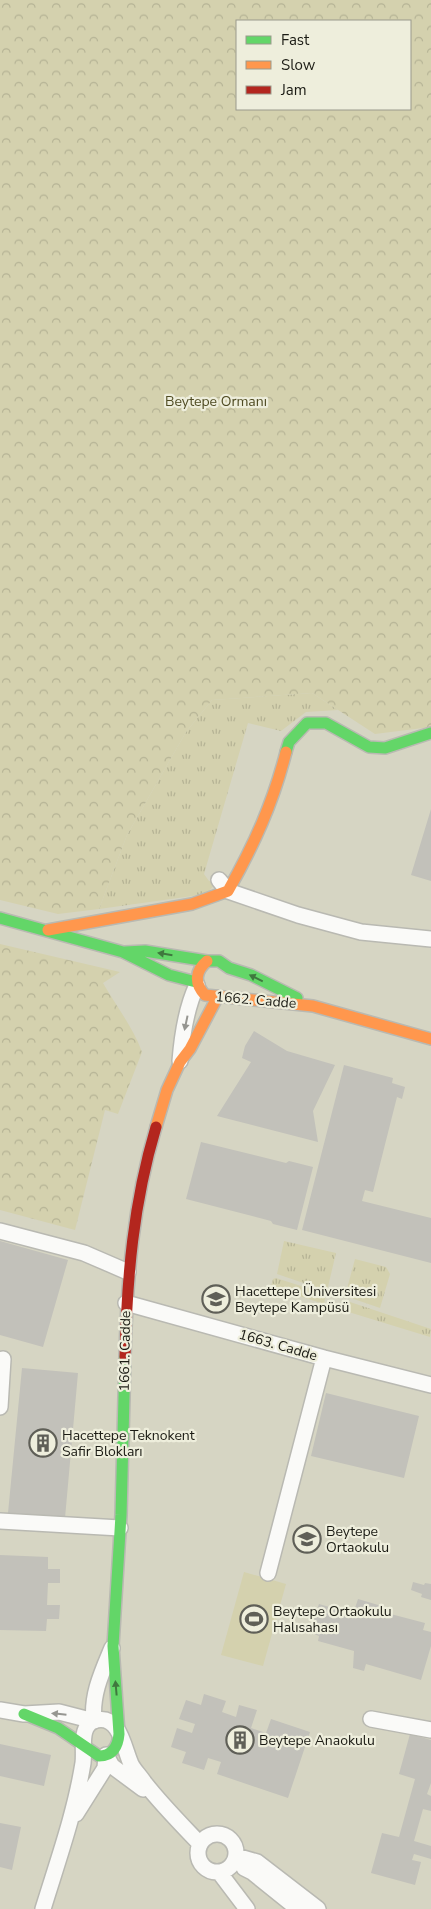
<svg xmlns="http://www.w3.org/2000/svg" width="431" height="1909" viewBox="0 0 431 1909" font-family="'Nunito Sans',sans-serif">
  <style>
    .built { fill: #d6d5c3 }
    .grass { fill: url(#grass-tufts) }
    .forest { fill: url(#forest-crowns); fill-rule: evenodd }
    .garden { fill: #d4d1ae }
    .building { fill: #c2c1ba }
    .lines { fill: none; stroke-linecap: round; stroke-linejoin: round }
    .street-casing { stroke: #b9b9b2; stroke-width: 18 }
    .fast-casing { stroke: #b9b9b2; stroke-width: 14 }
    .slow-casing { stroke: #b9b9b2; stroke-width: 14 }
    .jam-casing { stroke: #b9b9b2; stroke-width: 14 }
    .street { stroke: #fafaf8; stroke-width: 15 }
    .fast { stroke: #63d668; stroke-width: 11 }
    .slow { stroke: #ff974d; stroke-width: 11 }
    .jam { stroke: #b3261e; stroke-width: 11 }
    .oneway { fill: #3f783e }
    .oneway2 { fill: #969691 }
    .labels { text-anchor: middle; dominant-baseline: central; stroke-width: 4.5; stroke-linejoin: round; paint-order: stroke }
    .park-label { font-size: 14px; fill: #4f4b22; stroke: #eeeedc }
    .street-label { font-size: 14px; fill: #1b1b14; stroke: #eeeedc }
    .poi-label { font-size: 14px; fill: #1b1b14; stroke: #eeeedc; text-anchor: start }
  </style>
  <defs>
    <pattern id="grass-tufts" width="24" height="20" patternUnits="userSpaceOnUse" patternTransform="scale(1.25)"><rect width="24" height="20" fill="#d4d1ae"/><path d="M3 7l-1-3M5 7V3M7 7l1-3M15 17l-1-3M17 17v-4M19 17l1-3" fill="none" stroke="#b5b395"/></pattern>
    <pattern id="forest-crowns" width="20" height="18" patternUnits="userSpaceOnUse" patternTransform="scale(1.25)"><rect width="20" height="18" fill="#d4d1ae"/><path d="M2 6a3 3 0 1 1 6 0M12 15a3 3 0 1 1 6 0" fill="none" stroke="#b5b395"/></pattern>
  </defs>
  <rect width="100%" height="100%" fill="#dddcd3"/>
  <!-- built -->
  <path class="built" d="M 431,518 L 431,1909 L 0,1909 L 0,690 Z"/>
  <!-- grass -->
  <path class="grass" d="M 312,693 L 338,710 L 306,712 L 281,731 L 248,723 L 204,874 L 209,881 L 216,882 L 207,894 L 99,909 L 127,835 L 186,732 L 212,700 Z
    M 284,1241 L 336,1253 L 327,1291 L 277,1274 Z
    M 355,1259 L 386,1267 L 390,1274 L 380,1308 L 345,1296 Z
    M 276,1278 L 326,1294 L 324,1304 L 271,1287 L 273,1279 Z
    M 344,1300 L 431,1329 L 430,1337 L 342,1310 Z"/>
  <!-- forest -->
  <path class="forest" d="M 0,0 L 431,0 L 431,727 L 375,734 L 312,693 L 212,700 L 186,732 L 127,835 L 99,909 L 58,914 L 0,900 ZM 237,21 L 410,21 L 410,109 L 237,109 Z
    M 0,944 L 120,972 L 103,983 C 116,1006 133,1027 142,1052 L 118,1114 L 105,1110 L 75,1230 L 0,1210 Z"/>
  <!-- garden -->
  <path class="garden" d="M 244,1572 L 286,1584 L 263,1666 L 221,1655 Z"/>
  <!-- building -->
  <path class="building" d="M 431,809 L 431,881 L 411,875 Z
    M 254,1031 L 287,1051 L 335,1065 L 313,1111 L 318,1142 L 217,1116 L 251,1062 L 242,1058 L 245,1046 Z
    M 344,1065 L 393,1078 L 392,1083 L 405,1087 L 402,1099 L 397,1097 L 373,1192 L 365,1190 L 362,1201 L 431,1218 L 431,1263 L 302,1230 Z
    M 201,1142 L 286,1163 L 289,1161 L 313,1167 L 297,1230 L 273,1224 L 271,1221 L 186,1199 Z
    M 0,1241 L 68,1260 L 43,1347 L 0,1335 Z
    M 22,1368 L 78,1373 L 65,1518 L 8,1513 Z
    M 326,1393 L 419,1416 L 404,1478 L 311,1456 Z
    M 0,1555 L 48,1557 L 48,1569 L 60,1569 L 60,1583 L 48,1583 L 47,1605 L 60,1605 L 59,1619 L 47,1619 L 46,1631 L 0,1630 Z
    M 413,1582 L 424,1585 L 425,1583 L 431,1584 L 431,1600 L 421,1597 L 422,1594 L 411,1590 Z
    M 358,1599 L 385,1607 L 383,1612 L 425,1623 L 423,1630 L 431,1632 L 431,1646 L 421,1680 L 366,1664 L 364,1671 L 353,1668 L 354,1651 L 318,1641 L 319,1636 L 309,1632 L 319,1604 L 353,1614 Z
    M 204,1694 L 226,1701 L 222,1712 L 236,1717 L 239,1705 L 257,1710 L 251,1728 L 266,1733 L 271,1719 L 310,1732 L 288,1798 L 217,1774 L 221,1762 L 208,1758 L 204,1770 L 182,1763 L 186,1752 L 171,1747 L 177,1728 L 192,1733 L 195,1724 L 179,1719 L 186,1700 L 201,1705 Z
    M 410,1734 L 431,1740 L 431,1783 L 427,1794 L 431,1796 L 431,1811 L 423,1809 L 414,1841 L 431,1846 L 431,1859 L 414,1854 L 412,1860 L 421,1862 L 415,1885 L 371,1873 L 382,1833 L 399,1837 L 415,1779 L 399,1774 Z
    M 0,1744 L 51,1755 L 44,1786 L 0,1776 Z
    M 0,1823 L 21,1827 L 12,1870 L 0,1867 Z"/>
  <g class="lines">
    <!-- street casing -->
    <g class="street-casing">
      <path id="street" d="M 219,880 L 228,891 L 298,915 L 361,932 L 431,939
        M 180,1061 C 182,1036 186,1008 197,985
        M 0,1231 L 84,1253 L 128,1272
        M 126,1303 L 324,1358 L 431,1385
        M 0,1407 L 3,1359
        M 0,1521 L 120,1528
        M 268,1573 L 324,1358
        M 0,1710 L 24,1714 L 59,1712 L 94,1721
        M 371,1719 L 431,1730
        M 94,1721 C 91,1695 102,1672 112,1648
        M 106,1755 L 112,1766 L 143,1789
        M 76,1814 L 105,1768 L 106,1755
        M198 1853a19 19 0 1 1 38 0a19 19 0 1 1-38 0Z
        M 236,1856 L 257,1862 L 318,1909
        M 244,1868 L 252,1872 L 298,1909
        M 219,1872 L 247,1909
        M 43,1909 C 58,1860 75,1813 83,1763 C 85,1749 78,1724 97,1720 C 120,1715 124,1749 131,1764 C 134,1770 140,1776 144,1782 C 161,1804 181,1824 200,1844"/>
    </g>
    <!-- fast casing -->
    <g class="fast-casing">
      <path id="fast" d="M 286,752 L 289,742 L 307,723 L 326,723 L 369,747 L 385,748 L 431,733
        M 0,918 L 123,952 L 169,975 L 196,982
        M 125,952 L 145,951 L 207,961 L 219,961 L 229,968 L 251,975 L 297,998
        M 24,1714 L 58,1728 L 99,1756 C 113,1756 118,1746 119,1734 L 113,1646 L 121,1515 L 125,1357"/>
    </g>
    <!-- slow casing -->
    <g class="slow-casing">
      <path id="slow" d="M 48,930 L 192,904 L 228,891 C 254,845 273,803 286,752
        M 207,961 C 195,971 194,983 205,995 L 313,1006 L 431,1039
        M 156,1127 L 167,1090 L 180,1062 L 190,1049 L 218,996"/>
    </g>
    <!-- jam casing -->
    <g class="jam-casing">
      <path id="jam" d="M 125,1357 C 127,1277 133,1204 156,1127"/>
    </g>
    <!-- street -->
    <use href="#street" class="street"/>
    <!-- fast -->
    <use href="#fast" class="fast"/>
    <!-- slow -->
    <use href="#slow" class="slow"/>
    <!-- jam -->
    <use href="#jam" class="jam"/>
  </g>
  <!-- one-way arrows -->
  <defs><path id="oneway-solid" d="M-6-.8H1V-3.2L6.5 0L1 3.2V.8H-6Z" transform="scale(1.25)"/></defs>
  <g class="oneway">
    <use href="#oneway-solid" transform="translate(165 954) rotate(-171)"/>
    <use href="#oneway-solid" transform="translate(256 978) rotate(-154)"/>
    <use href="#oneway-solid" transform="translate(116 1688) rotate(-95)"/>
  </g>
  <g class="oneway2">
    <use href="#oneway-solid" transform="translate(186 1023) rotate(102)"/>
    <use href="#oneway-solid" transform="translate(59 1714) rotate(-174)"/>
  </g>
  <!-- icons -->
  <defs>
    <g id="university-ring" transform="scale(1.4375)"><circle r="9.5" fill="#eeeedc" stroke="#5f5f57" stroke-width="1.5"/><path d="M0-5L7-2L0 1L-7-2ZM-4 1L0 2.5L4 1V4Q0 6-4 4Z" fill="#5f5f57"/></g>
    <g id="building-ring" transform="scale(1.4375)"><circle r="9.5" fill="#eeeedc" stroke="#5f5f57" stroke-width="1.5"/><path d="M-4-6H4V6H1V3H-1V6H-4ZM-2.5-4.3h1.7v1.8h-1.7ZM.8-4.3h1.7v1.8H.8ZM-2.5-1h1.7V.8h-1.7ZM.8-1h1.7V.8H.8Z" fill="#5f5f57"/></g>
    <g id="school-ring" transform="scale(1.4375)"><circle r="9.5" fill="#eeeedc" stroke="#5f5f57" stroke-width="1.5"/><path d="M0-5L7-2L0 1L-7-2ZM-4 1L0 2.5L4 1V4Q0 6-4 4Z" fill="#5f5f57"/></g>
    <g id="stadium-ring" transform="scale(1.4375)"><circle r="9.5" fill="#eeeedc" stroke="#5f5f57" stroke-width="1.5"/><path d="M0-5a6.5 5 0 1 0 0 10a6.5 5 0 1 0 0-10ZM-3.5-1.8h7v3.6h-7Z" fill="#5f5f57"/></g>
  </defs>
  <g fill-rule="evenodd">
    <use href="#university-ring" x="216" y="1299"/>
    <use href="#building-ring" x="43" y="1443"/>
    <use href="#school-ring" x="307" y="1539"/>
    <use href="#stadium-ring" x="254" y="1619"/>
    <use href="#building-ring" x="240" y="1740"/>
  </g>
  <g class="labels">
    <!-- park labels -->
    <g class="park-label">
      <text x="216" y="401">Beytepe Ormanı</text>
    </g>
    <!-- street labels -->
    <g class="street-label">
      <text transform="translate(256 1000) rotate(5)">1662. Cadde</text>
      <text transform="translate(278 1345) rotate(16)">1663. Cadde</text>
      <text transform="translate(125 1351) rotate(-89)">1661. Cadde</text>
    </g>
    <!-- poi labels -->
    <g class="poi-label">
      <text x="235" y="1291">Hacettepe Üniversitesi<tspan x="235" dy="16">Beytepe Kampüsü</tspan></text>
      <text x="62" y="1435">Hacettepe Teknokent<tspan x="62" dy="16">Safir Blokları</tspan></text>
      <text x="326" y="1531">Beytepe<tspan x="326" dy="16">Ortaokulu</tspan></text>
      <text x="273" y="1611">Beytepe Ortaokulu<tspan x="273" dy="16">Halısahası</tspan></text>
      <text x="259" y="1740">Beytepe Anaokulu</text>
    </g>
  </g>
  <!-- legend -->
  <rect x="236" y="20" width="175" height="90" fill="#eeeedc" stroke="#9a9a8c"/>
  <rect x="246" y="36" width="25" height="8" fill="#63d668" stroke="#9a9a8c"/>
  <text x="281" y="45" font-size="15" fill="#1b1b14">Fast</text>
  <rect x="246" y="61" width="25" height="8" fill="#ff974d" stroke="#9a9a8c"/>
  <text x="281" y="70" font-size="15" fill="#1b1b14">Slow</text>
  <rect x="246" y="86" width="25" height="8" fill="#b3261e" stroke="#9a9a8c"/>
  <text x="281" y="95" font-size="15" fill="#1b1b14">Jam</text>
</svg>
